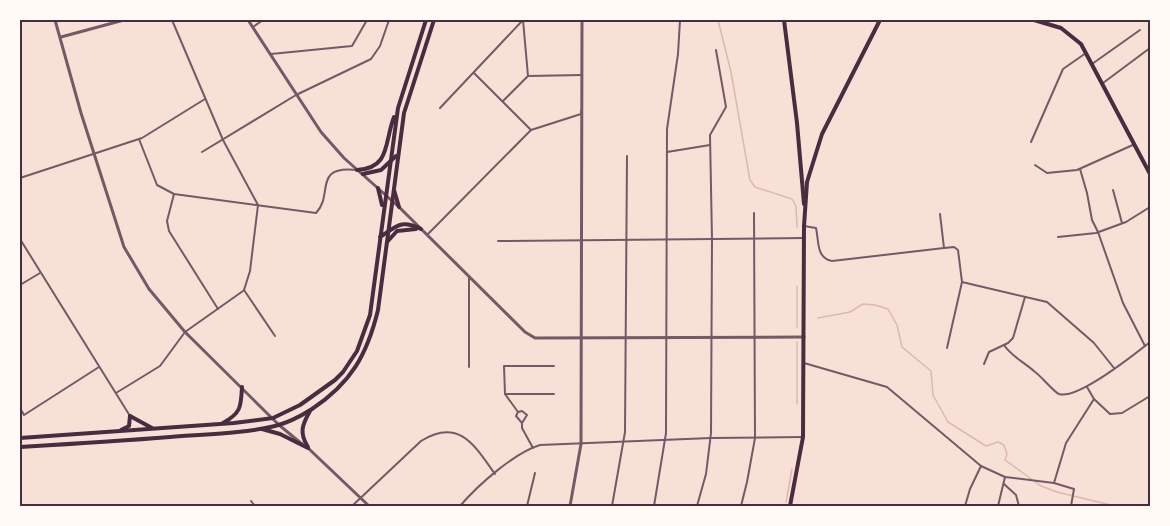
<svg xmlns="http://www.w3.org/2000/svg" width="1170" height="526" font-family="'PT Sans',sans-serif">
<style>
.lines{fill:none;stroke-linecap:round;stroke-linejoin:round}
.stream{stroke:#dcb8b0;stroke-width:1.5}
.minor{stroke:#755966;stroke-width:2}
.tertiary{stroke:#755966;stroke-width:3}
.primary{stroke:#4a2c40;stroke-width:4}
.neatline{fill:none;stroke:#4a2c40;stroke-width:2}
</style>
<rect width="100%" height="100%" fill="#f7e1d7"/>
<g class="lines">
<g class="stream">
<polyline points="718,20 731,72 750,180 755,187 792,199 796,206 797,227"/>
<polyline points="818,318 850,312 863,304 875,305 888,309 897,325 902,347 931,371 933,395 948,422 986,446 998,442 1004,445 1007,454 1005,460 1041,486 1057,492 1115,506"/>
<polyline points="797,327 797,286"/>
<polyline points="797,404 797,342"/>
<polyline points="786,502 792,469"/>
</g>
<g class="minor">
<polyline points="172,20 223,140 258,205 250,271 244,290"/>
<polyline points="523,20 528,76"/>
<polyline points="253,27 263,20"/>
<polyline points="271,54 352,46 367,20"/>
<polyline points="1092,64 1140,30"/>
<polyline points="474,73 531,130"/>
<polyline points="1103,83 1150,48"/>
<polyline points="503,101 528,76 582,75"/>
<polyline points="440,108 523,20"/>
<path d="M139 139 157 185 174 194 316 213C334 195 312 165 357 170"/>
<polyline points="1031,142 1063,69 1086,53"/>
<polyline points="202,152 296,95 371,59 380,46 389,20"/>
<polyline points="667,152 710,145"/>
<polyline points="1035,165 1047,173 1077,170 1135,144"/>
<polyline points="1080,169 1087,193 1092,220 1098,232 1123,303 1145,346"/>
<polyline points="20,178 142,138 205,99"/>
<polyline points="1113,190 1122,223"/>
<polyline points="174,194 167,221 169,231 218,309"/>
<polyline points="940,214 944,248"/>
<path d="M804 226 816 228C819 241 816 258 832 261L944 248 954 247 958 250 962 282 947 348"/>
<polyline points="428,234 531,130 581,114 581,111"/>
<polyline points="1058,237 1096,233 1126,222 1150,207"/>
<polyline points="20,239 130,416"/>
<polyline points="498,241 804,238"/>
<polyline points="962,282 1047,302 1094,343 1114,368"/>
<polyline points="20,285 40,273"/>
<polyline points="244,290 275,336"/>
<path d="M1004 345C1012 357 1024 362 1035 372 1041 376 1054 392 1059 394 1077 400 1135 354 1150 342"/>
<polyline points="804,363 887,387 981,466 1005,477 998,506"/>
<polyline points="984,364 989,352 1008,343 1013,338 1025,297"/>
<polyline points="469,367 469,277"/>
<polyline points="1087,387 1094,399 1110,414 1122,413 1150,396"/>
<polyline points="116,393 160,366 185,332 243,291"/>
<polyline points="505,394 554,394"/>
<polyline points="20,408 24,415 99,367"/>
<polyline points="518,412 522,411 527,415 522,423"/>
<polyline points="533,448 522,428 522,423 516,416 518,412 505,394 504,366 554,366"/>
<polyline points="1005,477 1054,483 1074,489 1071,506"/>
<polyline points="1054,483 1066,443 1094,399"/>
<polyline points="1004,484 1016,495 1019,506"/>
<polyline points="251,501 255,506"/>
<path d="M352 506 421 441C459 417 475 446 495 474"/>
<path d="M460 506C478 485 514 453 540 445L711 438 803 437"/>
<polyline points="527,506 535,473"/>
<polyline points="612,506 625,432 627,156"/>
<polyline points="654,506 666,433 667,129 678,54 680,20"/>
<polyline points="697,506 706,474 711,433 712,239 710,135 726,107 716,50"/>
<polyline points="741,506 747,482 755,438 754,213"/>
<polyline points="965,506 970,489 981,466"/>
</g>
<g class="tertiary">
<polyline points="55,20 81,113 124,247 149,289 185,332 279,425 302,444"/>
<polyline points="248,20 321,132 344,158 399,207 525,332 535,338 804,337"/>
<polyline points="61,37 124,20"/>
<polyline points="308,448 369,506"/>
<polyline points="570,506 581,444 582,20"/>
</g>
<g class="primary">
<polyline points="784,20 797,123 804,204"/>
<polyline points="1034,20 1061,28 1081,44 1150,174"/>
<path d="M357 170C391 168 384 142 394 117"/>
<polyline points="363,174 381,170 396,156"/>
<polyline points="378,188 382,205"/>
<polyline points="394,190 399,207"/>
<path d="M380 237C397 226 401 219 421 229"/>
<polyline points="387,242 397,231 416,229"/>
<polyline points="130,416 152,428"/>
<path d="M223 423C241 413 241 407 242 387"/>
<polyline points="262,429 280,434 308,448"/>
<polyline points="121,430 129,426 130,416"/>
<polyline points="20,438 234,423 273,418 300,405 335,380 343,372 357,351 370,315 398,108 426,20"/>
<path d="M20 447C70 444 120 441 170 437 205 434 241 434 275 426 287 423 301 416 312 409 351 383 367 355 378 310L404 113 434 20"/>
<path d="M308 447C299 433 302 425 310 411"/>
<polyline points="790,506 803,437 804,226 807,182 822,134 880,20"/>
</g>
</g>
<rect width="1170" height="526" fill="none" stroke="#fffaf5" stroke-width="42"/>
<rect x="21" y="21" width="1128" height="484" class="neatline"/>
</svg>
